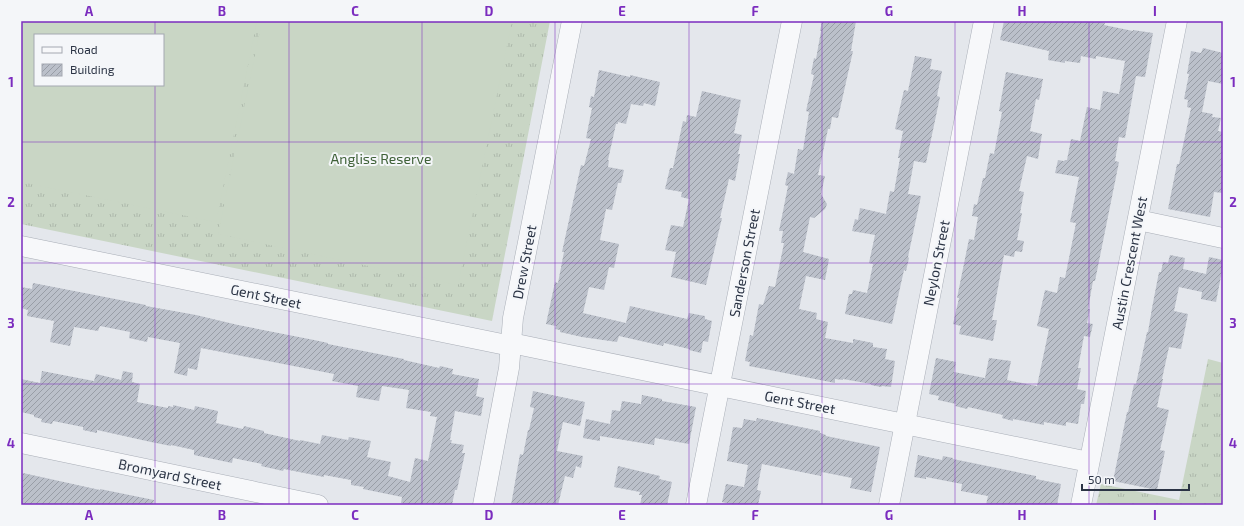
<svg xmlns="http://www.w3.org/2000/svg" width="1244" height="526" font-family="'Exo 2',sans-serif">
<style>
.grass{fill:url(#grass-tufts);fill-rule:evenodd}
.pitch{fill:#c9d6c5;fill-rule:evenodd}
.building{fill:url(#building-hatch)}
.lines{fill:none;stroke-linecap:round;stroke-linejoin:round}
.minor-casing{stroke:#a9aeb7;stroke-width:21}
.minor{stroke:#f7f8fa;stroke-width:20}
.grid{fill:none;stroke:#7b2cbf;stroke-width:1;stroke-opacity:0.55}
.labels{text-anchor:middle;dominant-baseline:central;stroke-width:4;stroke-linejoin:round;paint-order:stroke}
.park-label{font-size:14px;fill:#3f6138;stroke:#f4f6f9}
.street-label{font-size:14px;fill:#2b3445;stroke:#f4f6f9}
.neatline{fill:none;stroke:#7b2cbf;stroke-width:1.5}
.grid-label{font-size:13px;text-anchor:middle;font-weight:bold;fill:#7b2cbf}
</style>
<defs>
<pattern id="grass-tufts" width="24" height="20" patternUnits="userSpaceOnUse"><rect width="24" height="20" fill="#c9d6c5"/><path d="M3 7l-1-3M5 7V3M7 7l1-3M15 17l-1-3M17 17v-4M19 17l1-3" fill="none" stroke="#adb8ab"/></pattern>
<pattern id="building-hatch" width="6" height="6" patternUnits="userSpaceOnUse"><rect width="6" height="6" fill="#bbc0ca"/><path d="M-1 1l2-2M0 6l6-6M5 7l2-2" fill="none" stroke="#989da6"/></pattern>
</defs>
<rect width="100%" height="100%" fill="#e4e7ec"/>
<g class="grass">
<path d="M21 21H550L492 321 21 224ZM35 35H163V85H35Z"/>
<polygon points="1208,359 1223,363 1223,505 1096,505 1101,484 1179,500"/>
</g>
<g class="pitch">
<path d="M21 21H257L216 222 21 182ZM35 35H163V85H35Z"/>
<polygon points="262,21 512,21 458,285 218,234"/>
</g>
<g class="building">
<polygon points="822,21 856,21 851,51 853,51 838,118 832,117 830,129 828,129 818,175 825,176 821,194 827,204 825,209 814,218 810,217 803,252 829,259 825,280 806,276 799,309 817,313 816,319 828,322 825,338 853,343 853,339 873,343 873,347 887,349 885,359 895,361 891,387 882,386 881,387 871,385 871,384 843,379 843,380 835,379 835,383 749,366 750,362 745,361 750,335 753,336 759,304 763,305 769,286 775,287 784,243 781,243 783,231 779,231 788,186 785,185 788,172 794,174 798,149 803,150 809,112 806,111 814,75 811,74 814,58 816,59 821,31 820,31"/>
<polygon points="1004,21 1096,21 1105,23 1104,25 1133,31 1133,30 1153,33 1145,77 1136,76 1125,138 1119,137 1115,161 1119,162 1095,281 1093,281 1088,309 1090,309 1087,323 1093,324 1090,337 1084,336 1078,368 1081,368 1077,389 1086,391 1084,404 1081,404 1078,424 1066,422 1066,426 1044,422 1044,425 1013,419 1013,421 1002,418 1003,415 968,407 967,409 955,406 956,404 938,400 939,396 929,394 936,358 956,362 954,372 985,378 989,358 1011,361 1007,380 1037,386 1049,329 1037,326 1045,290 1057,293 1060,277 1065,278 1076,223 1070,222 1079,177 1055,173 1058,160 1064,161 1065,160 1067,160 1071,139 1080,141 1087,107 1100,110 1103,91 1119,94 1125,61 1096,56 1096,59 1081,56 1080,63 1065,61 1065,63 1048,60 1049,51 1000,40"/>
<polygon points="1203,48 1223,53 1223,84 1208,81 1202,112 1213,114 1212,117 1221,118 1218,131 1223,132 1223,193 1214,192 1210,217 1168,209 1177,164 1179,164 1191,108 1187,107 1188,100 1184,99 1189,74 1187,74 1191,51 1201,53"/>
<polygon points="915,56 932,59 930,69 942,71 937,96 940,97 926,163 914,161 908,194 921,196 908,257 909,258 906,271 904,270 892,324 845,314 849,294 852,294 853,290 867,293 873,264 869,263 875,235 852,231 855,219 858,220 860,208 886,214 890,191 894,192 900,158 898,158 903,131 895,129 904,90 908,91"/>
<polygon points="599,70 630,77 630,75 660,82 655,106 644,103 643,106 631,104 626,124 618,122 618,124 616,124 608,160 609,160 608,167 624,170 621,183 618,183 612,210 606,209 600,240 619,244 614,268 609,267 604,290 589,287 583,313 626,323 630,306 687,319 689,313 705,316 705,319 712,321 708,342 703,341 701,353 689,350 689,349 664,343 663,346 619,336 617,342 582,337 560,332 560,330 555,329 556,326 546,324 555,282 558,283 563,257 564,252 562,252 581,165 584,166 591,139 586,138 592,108 589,107 591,96 594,97"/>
<polygon points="1006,72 1043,79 1039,100 1036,99 1030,131 1042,134 1038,159 1027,156 1019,191 1024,192 1020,213 1022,213 1017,240 1024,241 1022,252 1015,251 1014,257 1004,255 992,320 997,320 993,341 959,334 961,326 953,324 959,298 957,298 969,239 974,240 978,217 972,216 974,204 977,205 983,178 985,178 990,153 994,154 1002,112 999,111"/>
<polygon points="702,91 741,100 734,133 742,135 738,154 740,154 735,181 729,179 720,218 722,218 706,285 671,277 676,252 665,250 671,225 683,227 689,199 681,197 682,192 665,189 670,168 673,168 683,121 686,122 687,115 696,117"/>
<polygon points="1170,255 1185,258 1183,269 1206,274 1209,257 1223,260 1223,266 1216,302 1201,299 1202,292 1179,287 1174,311 1188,314 1181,349 1169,347 1162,379 1163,379 1157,407 1169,410 1160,450 1165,451 1157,490 1113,481 1127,412 1128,412 1134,384 1136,384 1147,332 1148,332 1152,308 1159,272 1161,272 1163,262 1168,263"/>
<polygon points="33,283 146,305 146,306 196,315 238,325 314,340 328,343 328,344 404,359 404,360 439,368 440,366 453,369 452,374 479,379 476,396 484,398 481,416 455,411 450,440 452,440 451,443 464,445 462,453 465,453 457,490 455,490 452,505 409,505 401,503 402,497 363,489 364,487 351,485 351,480 324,475 324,477 284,469 283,471 261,466 262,464 233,458 232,463 194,455 194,450 171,445 171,446 151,442 97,430 97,433 83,430 83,427 53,421 52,424 41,422 42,419 34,417 34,415 21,412 21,379 40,383 42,371 94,381 96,374 121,380 123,371 133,373 132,382 140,384 137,402 168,408 168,406 173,407 173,405 194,410 195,406 218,411 216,423 243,429 244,426 264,431 264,433 300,441 300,440 320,444 322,435 348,440 349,437 371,441 367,457 391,462 388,476 410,482 415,458 428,461 437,417 430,416 431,412 406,408 409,390 382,386 379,401 356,397 358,386 332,381 334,374 201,348 197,370 188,368 187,376 174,373 180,343 148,337 147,342 129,338 130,332 100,326 98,331 74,327 70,346 50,342 54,321 27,316 28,310 21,308 21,287 32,289"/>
<polygon points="533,391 585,402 580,426 563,422 557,451 583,456 581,468 576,466 573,478 565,476 558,505 511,505 520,454 523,455 528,430 529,430 534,408 530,407"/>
<polygon points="642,395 662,399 662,401 696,407 689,444 655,438 654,445 600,436 600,441 583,438 586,419 610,424 612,410 620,411 622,401 641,404"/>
<polygon points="757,418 820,431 820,433 826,435 826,436 880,447 871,492 850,488 852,478 822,472 821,476 762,464 757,490 761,491 758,505 729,505 730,504 722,502 726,484 744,487 748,465 727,461 733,427 742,428 744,419 756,421"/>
<polygon points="918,455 942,460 943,456 953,458 953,459 1036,476 1036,479 1061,484 1057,505 986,505 988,496 961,491 962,484 926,477 926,479 914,477"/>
<polygon points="618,466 660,476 659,479 672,482 667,505 640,505 642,495 639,495 640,492 614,487"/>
<polygon points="23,473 100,490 100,489 154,500 153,505 21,505 21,483"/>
</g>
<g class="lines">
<g class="minor-casing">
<g id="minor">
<polyline points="1138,220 1223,238"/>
<polyline points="21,246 511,346"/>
<polyline points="511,343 1089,462"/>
<polyline points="21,443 318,505"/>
<polyline points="483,505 509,368 513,318 572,21"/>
<polyline points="696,505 792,21"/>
<polyline points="889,505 984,21"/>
<polyline points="1081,505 1177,21"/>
</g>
</g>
<use href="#minor" class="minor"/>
</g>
<path class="grid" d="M155 21V35M289 21V505M422 21V505M555 21V505M689 21V505M822 21V505M955 21V505M1089 21V505M155 85V505M21 142H1223M21 263H1223M21 384H1223"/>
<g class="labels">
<g class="park-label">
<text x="381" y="158">Angliss Reserve</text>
</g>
<g class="street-label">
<text transform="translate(524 262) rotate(-79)">Drew Street</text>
<text transform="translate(744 263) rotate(-79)">Sanderson Street</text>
<text transform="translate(936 263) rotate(-79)">Neylon Street</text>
<text transform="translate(1129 263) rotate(-79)">Austin Crescent West</text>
<text transform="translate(266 296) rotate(12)">Gent Street</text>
<text transform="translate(800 402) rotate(11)">Gent Street</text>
<text transform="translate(170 474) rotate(12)">Bromyard Street</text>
</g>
</g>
<rect width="1244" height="526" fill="none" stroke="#f4f6f9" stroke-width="44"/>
<rect x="34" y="34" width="130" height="52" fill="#f4f6f9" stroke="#a4a8b1"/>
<rect x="42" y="47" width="20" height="6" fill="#f7f8fa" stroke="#a4a8b1"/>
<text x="70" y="54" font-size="12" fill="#2b3445">Road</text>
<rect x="42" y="64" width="20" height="12" fill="url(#building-hatch)" stroke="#a4a8b1"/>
<text x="70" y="74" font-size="12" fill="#2b3445">Building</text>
<path d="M1082 484v6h107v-6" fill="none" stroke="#2b3445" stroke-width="2"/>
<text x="1088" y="484" font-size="12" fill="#2b3445" stroke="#f4f6f9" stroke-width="3" paint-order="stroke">50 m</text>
<rect x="22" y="22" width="1200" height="482" class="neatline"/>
<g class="grid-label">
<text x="89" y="16">A</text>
<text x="222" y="16">B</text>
<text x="355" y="16">C</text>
<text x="489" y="16">D</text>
<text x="622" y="16">E</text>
<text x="755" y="16">F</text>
<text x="889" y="16">G</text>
<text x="1022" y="16">H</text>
<text x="1155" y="16">I</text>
<text x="11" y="87">1</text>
<text x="1233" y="87">1</text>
<text x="11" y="207">2</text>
<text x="1233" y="207">2</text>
<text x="11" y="328">3</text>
<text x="1233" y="328">3</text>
<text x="11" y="448">4</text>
<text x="1233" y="448">4</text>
<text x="89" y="520">A</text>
<text x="222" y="520">B</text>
<text x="355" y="520">C</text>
<text x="489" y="520">D</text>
<text x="622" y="520">E</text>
<text x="755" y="520">F</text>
<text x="889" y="520">G</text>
<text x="1022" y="520">H</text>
<text x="1155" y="520">I</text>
</g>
</svg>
